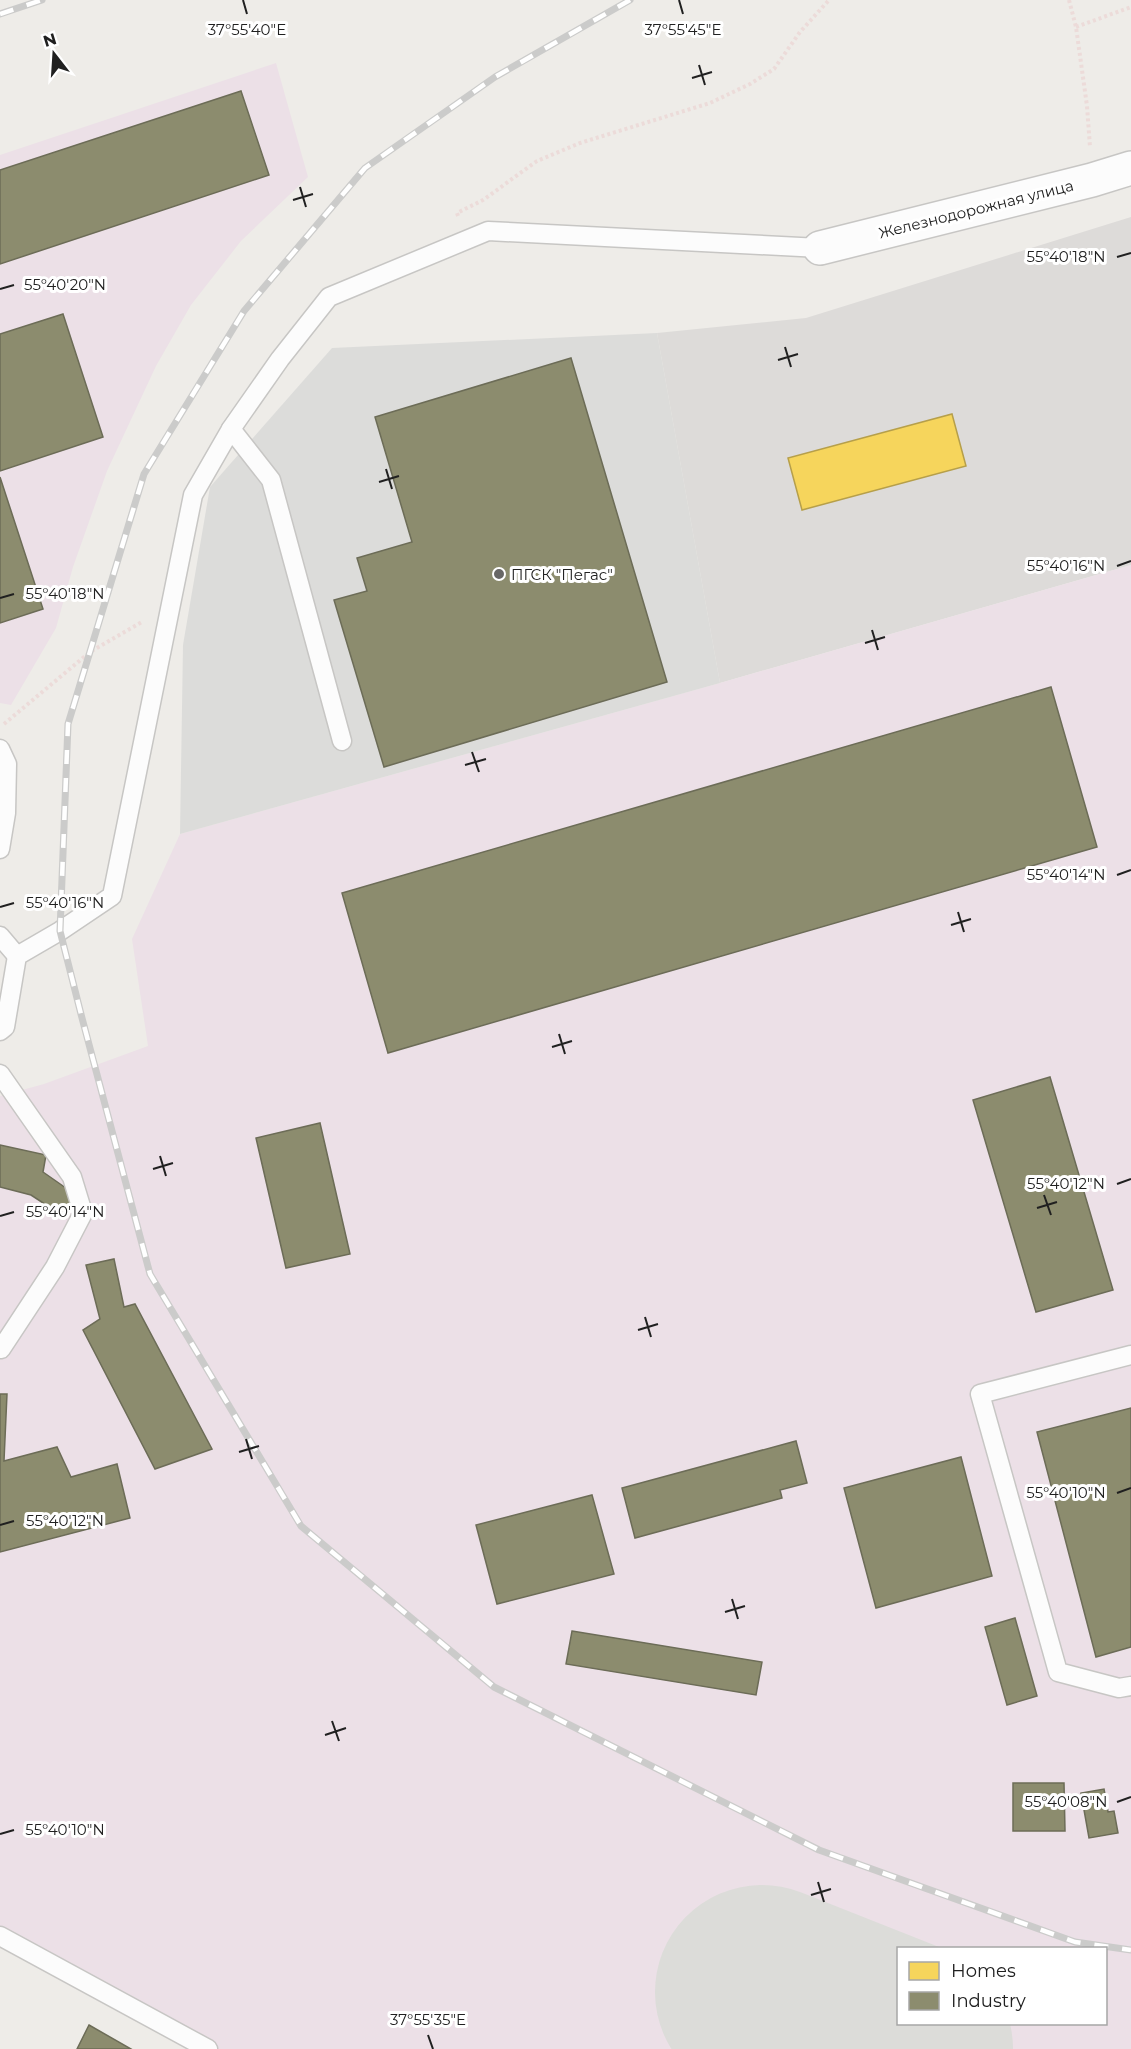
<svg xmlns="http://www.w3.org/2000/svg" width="1131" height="2049" font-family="Montserrat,sans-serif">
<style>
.residential{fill:#dddbd9}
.industrial{fill:#ece0e7;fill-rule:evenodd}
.religious{fill:#dcdcda}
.homes{fill:#f6d55c;stroke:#b69f4a;stroke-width:1.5}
.industry{fill:#8c8c6e;stroke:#6c6c57;stroke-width:1.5}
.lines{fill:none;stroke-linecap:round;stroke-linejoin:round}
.runway{stroke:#dcdcd9;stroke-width:214}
.service-casing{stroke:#c7c6c4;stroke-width:21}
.minor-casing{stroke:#c7c6c4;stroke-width:36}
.path{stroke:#ecdbd9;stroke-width:4;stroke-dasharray:3 3;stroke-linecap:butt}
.service{stroke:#fcfcfc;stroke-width:18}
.minor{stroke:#fcfcfc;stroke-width:33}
.rail-casing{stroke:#cbcbca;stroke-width:7}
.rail{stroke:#fff;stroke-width:4.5;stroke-dasharray:14;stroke-linecap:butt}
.ticks{fill:none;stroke:#202020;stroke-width:2}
.poi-dot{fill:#686766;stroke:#fff;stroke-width:2}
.labels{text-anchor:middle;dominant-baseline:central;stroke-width:6;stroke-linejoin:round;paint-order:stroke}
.street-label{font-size:15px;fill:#202020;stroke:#fff}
.poi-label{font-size:15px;fill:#202020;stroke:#fff;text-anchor:start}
.ticks-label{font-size:15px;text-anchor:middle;fill:#202020;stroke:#fff;stroke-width:6;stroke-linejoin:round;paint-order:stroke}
</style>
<rect width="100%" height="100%" fill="#eeece8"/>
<polygon class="residential" points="1131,217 1131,565 720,683 657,333 806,318"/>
<g class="industrial">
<polygon points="276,63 308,177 241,241 191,305 156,366 107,471 73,567 56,628 11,705 0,703 0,155"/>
<path d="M1131 565V2049H198L0 1940V1096L44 1084 148 1046 132 939 180 834 720 683ZM898 1948H1106V2024H898Z"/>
</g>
<polygon class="religious" points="657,333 720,683 180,834 183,645 210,487 332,348"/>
<polygon class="homes" points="952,414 966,466 802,510 788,458"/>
<g class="industry">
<polygon points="241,91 269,175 0,264 0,170"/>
<polygon points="63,314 103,437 0,471 0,334"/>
<polygon points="571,358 667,682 384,767 334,600 367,591 357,558 412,542 375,417"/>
<polygon points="0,477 43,609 0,623"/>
<polygon points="1051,687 1097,847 388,1053 342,893"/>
<polygon points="1050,1077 1113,1290 1036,1312 973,1100"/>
<polygon points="320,1123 350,1254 286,1268 256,1138"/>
<polygon points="0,1145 46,1155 43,1172 73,1193 66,1218 31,1195 0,1187"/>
<polygon points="114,1259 124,1307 135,1304 212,1449 155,1469 83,1330 100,1319 86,1265"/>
<polygon points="0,1394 7,1394 4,1461 57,1447 71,1477 117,1464 130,1518 0,1552"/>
<polygon points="1131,1408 1131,1647 1096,1657 1037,1432"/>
<polygon points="796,1441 807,1483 780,1490 782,1498 635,1538 622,1488"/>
<polygon points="961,1457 992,1576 876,1608 844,1488"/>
<polygon points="592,1495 614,1574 497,1604 476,1525"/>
<polygon points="1015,1618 1037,1696 1007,1705 985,1627"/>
<polygon points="572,1631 762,1662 756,1695 566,1664"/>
<polygon points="1013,1783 1064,1783 1065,1831 1013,1831"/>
<polygon points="1104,1789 1108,1812 1114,1811 1118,1833 1089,1838 1081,1793"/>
<polygon points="89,2025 131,2049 77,2049"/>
</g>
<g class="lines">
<polyline class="runway" points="762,1992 906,2049"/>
<g class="service-casing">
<g id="service">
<polyline points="231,429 271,480 342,741"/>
<polyline points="0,749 7,764 6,813 0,849"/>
<polyline points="0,936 17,956"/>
<polyline points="0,1031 5,1027 17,956 60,931 112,896 193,495 231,429 280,359 329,297 488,231 820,248"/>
<polyline points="0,1074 72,1177 83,1213 55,1267 1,1349"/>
<polyline points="1131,1355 980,1394 1058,1672 1119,1688 1131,1686"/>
<polyline points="0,1936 208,2049"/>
</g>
</g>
<g class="minor-casing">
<polyline id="minor" points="820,248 1092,180 1131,168"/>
</g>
<g class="path">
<polyline points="1069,0 1076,27 1087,106 1090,147"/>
<polyline points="1076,27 1131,7"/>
<polyline points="458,216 457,213 483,200 537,161 580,143 710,103 750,84 774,69 800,32 829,0"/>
<polyline points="4,724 90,652 142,622"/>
</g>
<use href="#service" class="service"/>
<use href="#minor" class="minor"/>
<g class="rail-casing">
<g id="rail">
<polyline points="630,0 495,77 365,168 244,311 144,474 68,724 60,931 82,1018 150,1274 301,1526 494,1687 819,1850 1075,1942 1131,1950"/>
<polyline points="0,14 42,0"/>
</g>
</g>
<use href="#rail" class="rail"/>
</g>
<path class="ticks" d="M243 0 247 14M679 0 683 14M699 65 705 85M692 78 712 72M300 187 306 207M293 200 313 194M1117 257 1131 253M0 289 14 285M785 347 791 367M778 360 798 354M386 469 392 489M379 482 399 476M1117 566 1131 561M0 598 14 594M872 630 878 650M865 643 885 637M472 752 479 772M465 765 486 759M1117 875 1131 870M0 907 14 903M958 912 964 932M951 925 971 919M559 1034 565 1054M552 1047 572 1041M160 1156 166 1176M153 1169 173 1163M1117 1184 1131 1179M1044 1195 1051 1215M1037 1208 1057 1202M0 1216 14 1212M645 1317 651 1337M638 1330 658 1324M246 1439 252 1459M239 1452 259 1446M1117 1493 1131 1488M0 1525 14 1521M732 1599 738 1619M725 1612 745 1606M332 1721 339 1741M325 1735 346 1728M1117 1802 1131 1797M0 1834 14 1830M818 1882 824 1902M811 1895 831 1889M428 2035 433 2049"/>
<circle class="poi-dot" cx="499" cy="574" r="6"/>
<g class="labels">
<g class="street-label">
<text transform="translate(976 209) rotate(-14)">Железнодорожная улица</text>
</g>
<g class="poi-label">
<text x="511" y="574">ПГСК "Пегас"</text>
</g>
</g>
<g class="ticks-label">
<text x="247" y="35">37°55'40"E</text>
<text x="683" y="35">37°55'45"E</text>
<text x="1066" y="262">55°40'18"N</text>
<text x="65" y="290">55°40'20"N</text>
<text x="1066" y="571">55°40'16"N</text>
<text x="65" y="599">55°40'18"N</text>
<text x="1066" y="880">55°40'14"N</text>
<text x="65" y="908">55°40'16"N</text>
<text x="1066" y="1189">55°40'12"N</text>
<text x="65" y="1217">55°40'14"N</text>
<text x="1066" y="1498">55°40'10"N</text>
<text x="65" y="1526">55°40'12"N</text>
<text x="1066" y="1807">55°40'08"N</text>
<text x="65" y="1835">55°40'10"N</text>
<text x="428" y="2025">37°55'35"E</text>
</g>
<rect x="897" y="1947" width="210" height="78" fill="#ffffff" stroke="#a6a6a6" stroke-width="1.5"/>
<rect x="909" y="1962" width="30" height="18" fill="#f6d55c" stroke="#a6a6a6" stroke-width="1.5"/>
<text x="951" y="1977" font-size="18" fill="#202020">Homes</text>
<rect x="909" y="1992" width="30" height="18" fill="#8c8c6e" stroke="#a6a6a6" stroke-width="1.5"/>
<text x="951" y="2007" font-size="18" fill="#202020">Industry</text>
<g transform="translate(54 54) rotate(343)" stroke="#ffffff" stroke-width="4.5" paint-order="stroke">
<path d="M0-4.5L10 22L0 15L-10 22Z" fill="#202020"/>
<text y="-9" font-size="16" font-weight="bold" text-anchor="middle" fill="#202020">N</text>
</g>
</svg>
